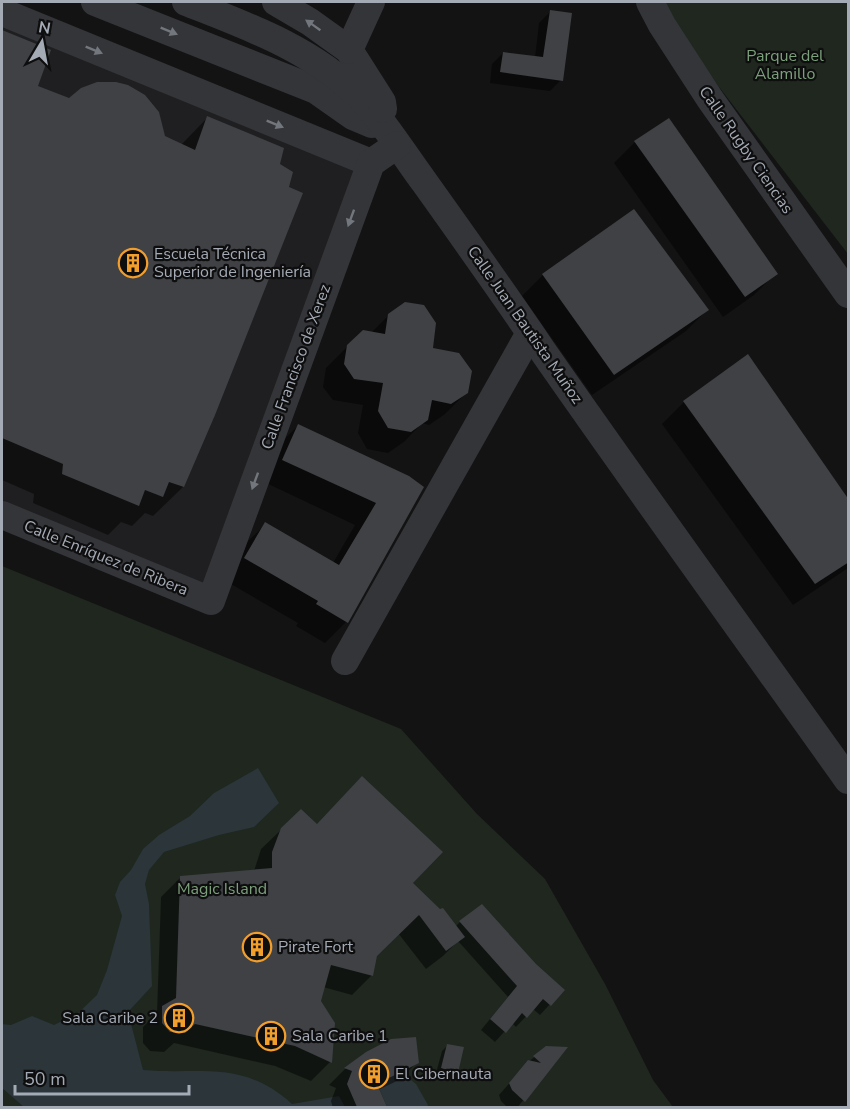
<svg xmlns="http://www.w3.org/2000/svg" width="850" height="1109" font-family="'Nunito Sans',sans-serif">
<style>
.built{fill:#1f1f21}
.green{fill:#1f271f}
.water{fill:#2b353a}
.shadow{fill:#0007}
.building{fill:#3f4144}
.lines{fill:none;stroke-linecap:round;stroke-linejoin:round}
.minor{stroke:#343539;stroke-width:28}
.oneway{fill:#72767d}
.labels{text-anchor:middle;dominant-baseline:central;stroke-width:4.5;stroke-linejoin:round;paint-order:stroke}
.park-label{font-size:16px;fill:#7ca07b;stroke:#0e0e0f}
.street-label{font-size:16px;fill:#a4abb5;stroke:#0e0e0f}
.poi-label{font-size:16px;fill:#a4abb5;stroke:#0e0e0f;text-anchor:start}
</style>
<rect width="100%" height="100%" fill="#131314"/>
<polygon class="built" points="2,12 364,161 211,601 2,515"/>
<g class="green">
<polygon points="664,2 848,2 848,254 719,87 675,24"/>
<polygon points="2,566 401,729 477,814 545,879 605,984 653,1080 673,1107 2,1108"/>
</g>
<g class="water">
<path d="M258 768 279 803 254 827 219 835 164 852 149 870 145 884 149 904 152 986 128 1012 143 1070C202 1075 242 1059 292 1104L339 1096 345 1107H24L2 1088V1024L11 1025 32 1016 54 1025 78 1013 97 995 107 970 122 916 115 895 120 882 131 870 143 849 159 835 190 816 214 793Z"/>
<polygon points="401,1072 416,1084 428,1105 427,1107 387,1107 379,1088 381,1082"/>
</g>
<g class="shadow">
<polygon points="550,12 561,80 550,91 490,83 492,64 503,53 535,58 539,23"/>
<polygon points="2,31 49,51 36,86 181,145 207,118 183,487 153,516 145,513 132,526 121,522 108,535 33,503 34,494 2,480"/>
<polygon points="635,142 776,273 754,295 723,317 614,163"/>
<polygon points="543,275 707,310 686,331 592,395 522,296"/>
<polygon points="389,315 431,349 467,392 445,414 429,425 422,423 405,441 388,453 367,449 358,433 363,405 333,400 323,387 326,368 348,346 371,333"/>
<polygon points="748,357 848,502 848,568 793,605 662,424 684,402"/>
<polygon points="298,426 408,478 346,622 325,643 296,626 298,623 224,580 244,545 266,524 333,563 355,525 262,481 276,447"/>
<polygon points="316,826 411,883 455,927 460,922 535,965 563,990 540,1015 533,1009 516,1027 512,1023 495,1042 481,1030 508,997 458,941 443,956 426,969 398,933 375,956 372,975 352,995 323,987 320,1001 330,1062 311,1081 275,1066 174,1043 164,1052 150,1051 143,1043 143,1027 157,1013 161,897 181,877 254,871 261,849 282,829"/>
<polygon points="447,1046 457,1072 452,1077 436,1073 442,1051"/>
<polygon points="546,1048 548,1069 517,1108 508,1108 501,1101 499,1095 528,1062"/>
<polygon points="367,1054 417,1062 401,1079 378,1090 385,1108 333,1108 331,1101 336,1088 329,1085 345,1069"/>
</g>
<g class="building">
<polygon points="550,10 572,13 563,81 500,72 503,52 543,57"/>
<polygon points="2,30 51,50 38,86 69,98 81,88 97,82 116,82 128,85 145,95 159,112 165,136 195,150 207,116 284,148 280,164 293,172 289,187 303,193 215,415 184,487 169,482 163,497 145,490 139,506 62,474 63,464 2,438"/>
<polygon points="669,118 778,274 745,297 634,141"/>
<polygon points="634,209 709,310 614,375 542,274"/>
<polygon points="405,302 424,305 436,323 433,348 459,353 472,371 468,393 451,404 432,400 428,420 411,432 388,428 378,411 383,383 354,379 344,364 347,345 363,330 385,334 388,314"/>
<polygon points="748,354 849,500 849,562 815,584 683,401"/>
<polygon points="298,424 409,476 424,487 348,623 316,604 318,601 244,558 265,522 339,565 376,503 282,460"/>
<polygon points="362,776 443,852 413,883 440,909 443,908 465,937 446,951 419,915 377,956 373,976 331,965 321,1001 335,1023 332,1063 295,1046 195,1024 185,1033 170,1032 162,1023 162,1006 176,998 180,876 272,868 272,852 281,828 301,809 317,824"/>
<polygon points="482,904 536,964 565,990 551,1006 543,999 527,1018 522,1013 506,1033 490,1019 517,986 459,921"/>
<polygon points="416,1037 419,1063 377,1084 387,1107 357,1107 347,1084 352,1071 344,1068 366,1052 391,1039"/>
<polygon points="447,1044 464,1047 458,1073 441,1068"/>
<polygon points="546,1046 568,1047 525,1102 512,1090 509,1083 528,1060 541,1063 533,1056"/>
</g>
<g class="lines">
<g class="minor">
<polyline points="95,2 316,90 353,116 372,124"/>
<path d="M186 2C247 26 310 48 359 96 382 119 405 156 425 183 465 239 504 294 542 350 643 495 746 637 848 780"/>
<polyline points="276,2 310,22 349,50 382,102 383,109"/>
<polyline points="650,2 662,25 710,99 848,294"/>
<polyline points="2,12 371,163"/>
<polyline points="349,50 371,2"/>
<polyline points="2,515 211,601 371,163 397,145"/>
<polyline points="345,661 530,333"/>
</g>
</g>
<defs><path id="oneway-solid" d="M-6-.8H1V-3.2L6.5 0L1 3.2V.8H-6Z" transform="scale(1.5)"/></defs>
<g class="oneway">
<use href="#oneway-solid" transform="translate(313 25) rotate(-145)"/>
<use href="#oneway-solid" transform="translate(169 31) rotate(22)"/>
<use href="#oneway-solid" transform="translate(94 50) rotate(22)"/>
<use href="#oneway-solid" transform="translate(275 124) rotate(22)"/>
<use href="#oneway-solid" transform="translate(351 218) rotate(110)"/>
<use href="#oneway-solid" transform="translate(255 481) rotate(110)"/>
</g>
<defs>
<g id="building-ring" transform="scale(1.5)"><circle r="9.5" fill="#0e0e0f" stroke="#f29e2d" stroke-width="1.5"/><path d="M-4-6H4V6H1V3H-1V6H-4ZM-2.5-4.3h1.7v1.8h-1.7ZM.8-4.3h1.7v1.8H.8ZM-2.5-1h1.7V.8h-1.7ZM.8-1h1.7V.8H.8Z" fill="#f29e2d"/></g>
</defs>
<g fill-rule="evenodd">
<use href="#building-ring" x="133" y="263"/>
<use href="#building-ring" x="257" y="947"/>
<use href="#building-ring" x="179" y="1018"/>
<use href="#building-ring" x="271" y="1036"/>
<use href="#building-ring" x="374" y="1074"/>
</g>
<g class="labels">
<g class="park-label">
<text x="785" y="56">Parque del<tspan x="785" dy="18">Alamillo</tspan></text>
<text x="222" y="889">Magic Island</text>
</g>
<g class="street-label">
<text transform="translate(746 150) rotate(55)">Calle Rugby Ciencias</text>
<text transform="translate(525 325) rotate(55)">Calle Juan Bautista Muñoz</text>
<text transform="translate(296 367) rotate(-70)">Calle Francisco de Xerez</text>
<text transform="translate(106 558) rotate(22)">Calle Enríquez de Ribera</text>
</g>
<g class="poi-label">
<text x="154" y="254">Escuela Técnica<tspan x="154" dy="18">Superior de Ingeniería</tspan></text>
<text x="278" y="947">Pirate Fort</text>
<text x="158" y="1018" text-anchor="end">Sala Caribe 2</text>
<text x="292" y="1036">Sala Caribe 1</text>
<text x="395" y="1074">El Cibernauta</text>
</g>
</g>
<rect width="850" height="1109" fill="none" stroke="#a4abb5" stroke-width="6"/>
<g transform="translate(42 42) rotate(10)" stroke="#0e0e0f" stroke-width="4.5" paint-order="stroke">
<path d="M0-4.5L10 22L0 15L-10 22Z" fill="#a4abb5"/>
<text y="-9" font-size="16" font-weight="bold" text-anchor="middle" fill="#a4abb5">N</text>
</g>
<path d="M15 1085v9h174v-9" fill="none" stroke="#a4abb5" stroke-width="3"/>
<text x="24" y="1085" font-size="18" fill="#a4abb5" stroke="#0e0e0f" stroke-width="4.5" paint-order="stroke">50 m</text>
</svg>
